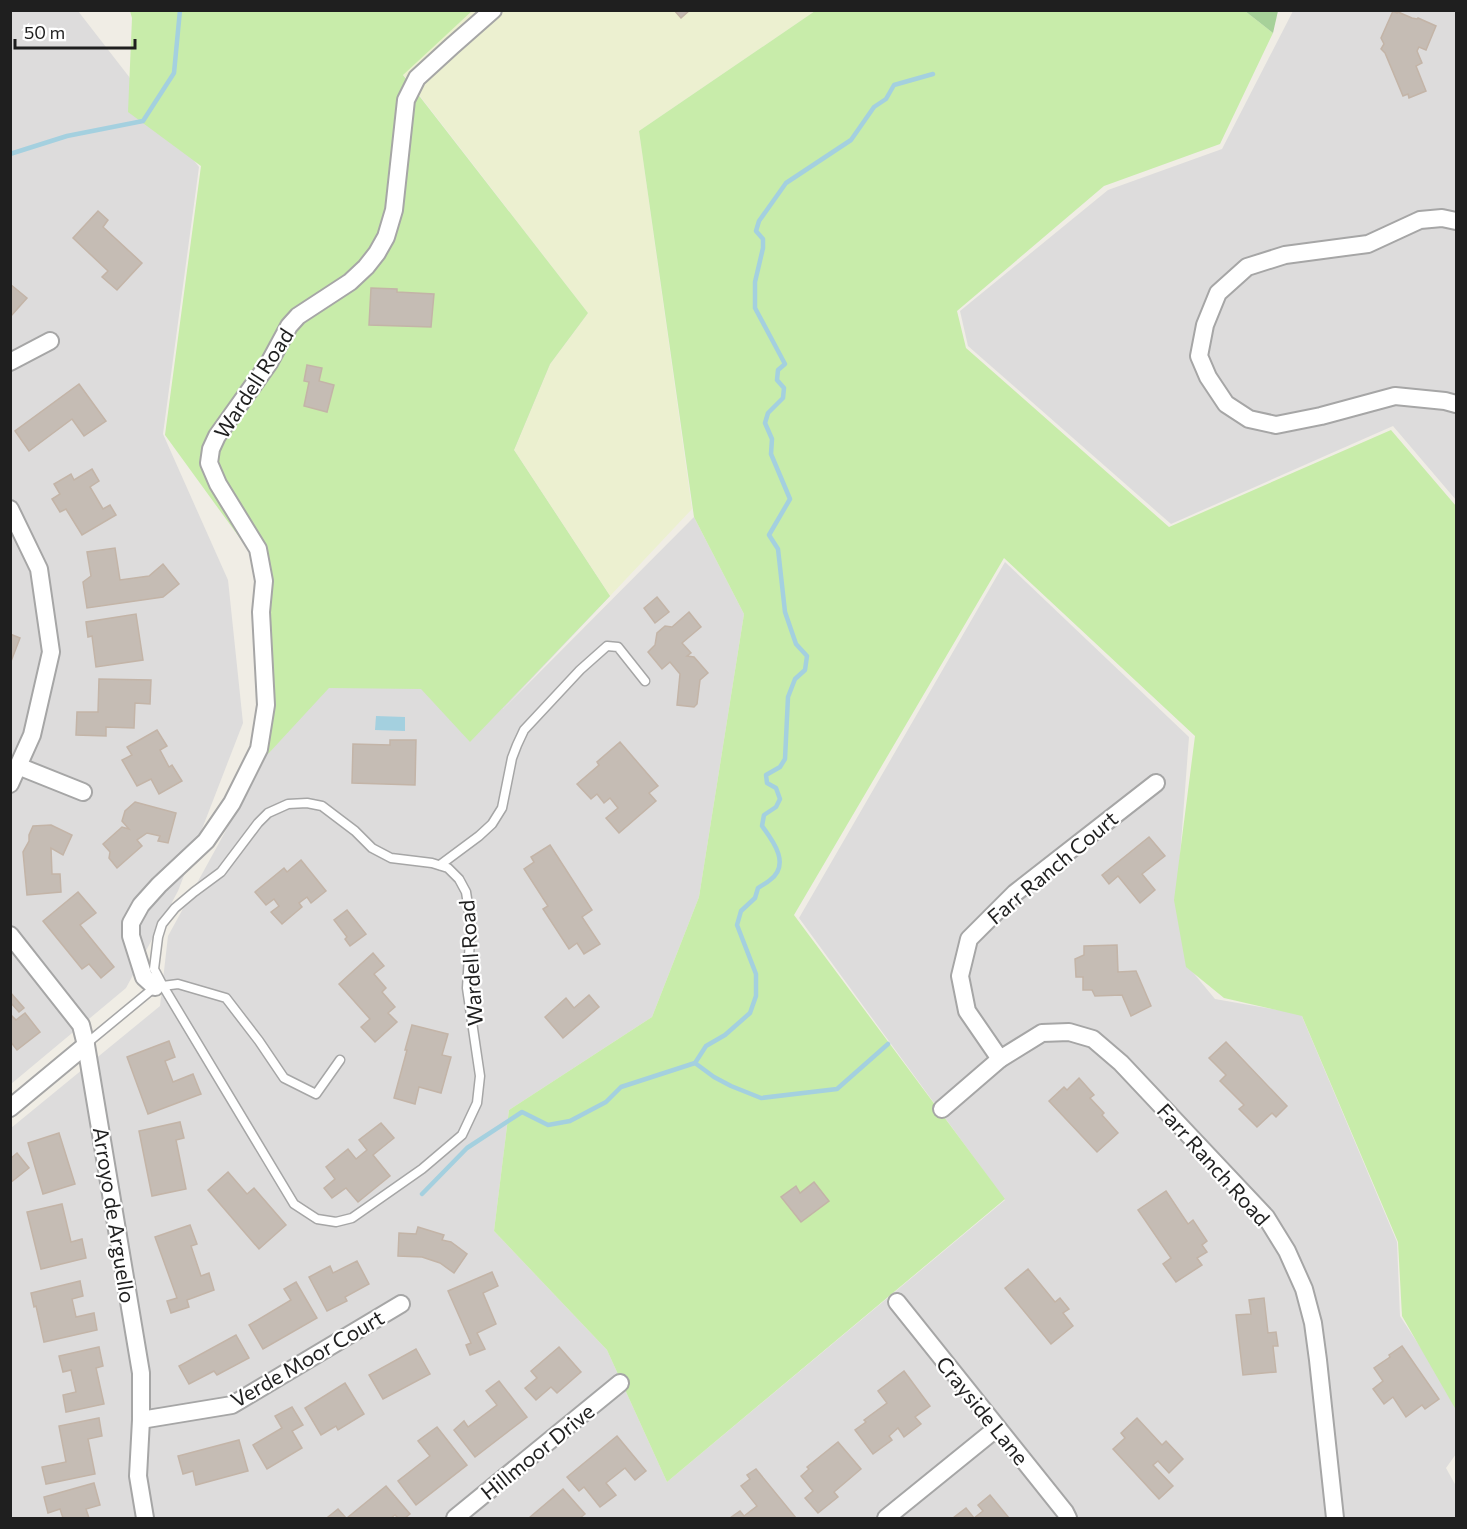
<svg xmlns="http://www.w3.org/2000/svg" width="1467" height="1529" font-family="Commissioner,sans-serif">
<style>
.residential{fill:#dddcdc}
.farmland{fill:#ecf0d0}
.grass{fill:#c8ecaa}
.forest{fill:#a7d199}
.water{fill:#a4d0df}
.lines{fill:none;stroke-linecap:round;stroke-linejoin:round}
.stream{stroke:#a4d0df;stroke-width:4.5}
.building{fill:#c5bcb4;stroke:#c3b4a7;stroke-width:1.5}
.service-casing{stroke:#a6a6a6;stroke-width:11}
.minor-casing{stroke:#a6a6a6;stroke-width:20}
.service{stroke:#fff;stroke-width:8}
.minor{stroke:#fff;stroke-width:16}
.labels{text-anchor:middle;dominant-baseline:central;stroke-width:4.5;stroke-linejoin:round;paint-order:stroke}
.street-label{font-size:21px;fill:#1f1f1f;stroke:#fff}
</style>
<rect width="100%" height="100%" fill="#f0ede5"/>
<g class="residential">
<polygon points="11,11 78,11 199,167 163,434 228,580 243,723 178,891 126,988 11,1084"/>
<polygon points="1293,11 1456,11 1456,500 1393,426 1171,524 968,346 960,311 1108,190 1222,149"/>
<polygon points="588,313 514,450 610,596 503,709 694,517 744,614 699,897 652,1017 509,1110 494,1231 607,1350 667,1482 1005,1200 799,918 1005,562 1189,737 1177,896 1186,964 1215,999 1301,1014 1397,1242 1400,1316 1456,1402 1456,1454 1446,1468 1456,1486 1456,1518 11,1518 11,1128 160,1006 168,936 265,759 271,703"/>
</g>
<polygon class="farmland" points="472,11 815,11 639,131 692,509 610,596 514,450 550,364 588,313 403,74"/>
<g class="grass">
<polygon points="130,11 472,11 403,75 588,313 550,364 514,450 610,596 470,742 421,689 329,688 268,754 272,703 268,612 271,581 165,435 201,166 128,112 132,18"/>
<polygon points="815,11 1245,11 1273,33 1220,144 1104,186 957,311 966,348 1169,527 1391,430 1456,506 1456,1410 1402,1316 1398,1242 1302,1016 1224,998 1186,967 1174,900 1195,736 1004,558 794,915 1005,1199 667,1482 607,1350 494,1231 509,1110 652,1017 699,897 744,614 694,517 639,131"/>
</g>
<polygon class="forest" points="1245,11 1278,11 1273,33"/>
<polygon class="water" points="376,716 405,717 405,731 375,730"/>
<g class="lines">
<g class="stream">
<polyline points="10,154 67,136 143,121 174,73 180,10"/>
<polyline points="695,1063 714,1077 731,1086 761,1098 837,1089 888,1044"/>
<path d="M422 1194 467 1148 522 1112 548 1125 570 1121 606 1102 621 1087 695 1063 706 1046 725 1035 750 1013 756 996V974L737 925 741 911 755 898 758 888C762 885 767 883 770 880 791 864 773 841 762 826L764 815 776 807 780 799 776 788 767 783 766 775 780 767 785 759 788 697 795 679 805 670 807 656 796 644 785 612 778 549 769 535 790 499 771 454 772 439 765 423 768 413 783 398 784 388 777 380 778 370 785 364 755 308V282L763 248V239L756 231 759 221 786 183 851 140 874 107 886 99 894 85 933 74"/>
</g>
</g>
<g class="building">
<polygon points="674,10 690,10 681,18"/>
<polygon points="1393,11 1397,13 1398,12 1412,18 1417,19 1418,18 1436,26 1426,50 1419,47 1417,51 1422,63 1416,66 1426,91 1409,98 1408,94 1403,96 1385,53 1381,49 1384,44 1381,38"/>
<polygon points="98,211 108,220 103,227 142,263 117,290 102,277 108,271 73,238"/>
<polygon points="10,284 27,298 10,317"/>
<polygon points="371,288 397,289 397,292 434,294 431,327 369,325"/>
<polygon points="307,365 322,368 319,381 334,385 327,412 304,406 309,382 304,381"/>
<polygon points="79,384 106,421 84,436 72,419 29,451 15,431"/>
<polygon points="92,469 99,481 90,487 103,509 110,505 116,515 82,535 66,509 60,512 52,499 60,494 54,484 71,474 74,480"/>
<polygon points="115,548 120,580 149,576 163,564 179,584 163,597 87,608 83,582 91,576 87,552"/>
<polygon points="657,597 669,612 655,623 644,608"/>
<polygon points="689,612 701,627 682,643 691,653 687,656 694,657 708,673 700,680 697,704 694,707 677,705 680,674 670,662 662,669 648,652 655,645 657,633 665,626 672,627"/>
<polygon points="136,614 143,660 96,667 92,636 88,637 86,622"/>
<polygon points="10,634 20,638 10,664"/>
<polygon points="99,679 151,680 150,704 135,703 134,728 106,727 106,736 76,735 77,712 98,712"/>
<polygon points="157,730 167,746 160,750 169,767 172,765 182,781 159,794 151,779 137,786 122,760 132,755 127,747"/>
<polygon points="390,740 416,740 415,785 352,783 353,744 390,745"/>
<polygon points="620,742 658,786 649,793 656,801 619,833 606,818 618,808 610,798 604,803 597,794 591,799 577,784 599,765 597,762"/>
<polygon points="135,802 176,813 168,843 158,841 160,836 147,833 137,840 142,846 117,868 109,858 110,852 103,844 122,827 129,829 122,821 125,811"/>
<polygon points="51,825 72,835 63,855 51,848 52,874 60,874 61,892 27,895 23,852 29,841 29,835 33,826"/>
<polygon points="1149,837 1165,856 1142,874 1155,890 1140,903 1118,876 1109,884 1102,875"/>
<polygon points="550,845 592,910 582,917 600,944 584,954 577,943 569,949 543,909 548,906 524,869 534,862 531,857"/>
<polygon points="301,860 326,891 311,903 307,897 299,903 302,907 282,924 271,912 279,906 274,899 266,905 255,892 284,868 287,872"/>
<polygon points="78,892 96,913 80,925 114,967 101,978 89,964 82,969 43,921"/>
<polygon points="347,910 366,934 350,946 345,939 347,937 334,920"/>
<polygon points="1117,945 1118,972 1136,971 1151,1006 1131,1016 1122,995 1095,996 1092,990 1083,990 1083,977 1076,977 1075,959 1084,955 1084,946"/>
<polygon points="373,953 384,966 374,974 386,988 382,992 395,1007 388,1013 397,1022 375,1042 361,1027 370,1019 339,984"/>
<polygon points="10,992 24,1008 19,1012 10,1002"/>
<polygon points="589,995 599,1007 563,1038 545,1017 566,998 574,1008"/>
<polygon points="25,1013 40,1032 17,1050 10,1041 10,1014 16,1020"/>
<polygon points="412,1025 448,1034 442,1055 451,1057 441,1093 419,1087 415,1104 394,1098 407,1050 405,1050"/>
<polygon points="169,1041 175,1057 165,1061 173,1082 193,1074 201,1094 148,1114 127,1057"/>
<polygon points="1226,1042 1287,1106 1276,1117 1272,1113 1257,1127 1239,1109 1244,1105 1220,1081 1226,1075 1209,1058"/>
<polygon points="1079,1078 1094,1095 1090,1098 1104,1113 1102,1115 1118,1133 1097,1152 1049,1101 1064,1087 1067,1090"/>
<polygon points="180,1122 184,1138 176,1140 186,1189 152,1196 139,1131"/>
<polygon points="381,1123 394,1138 373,1155 390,1176 358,1202 346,1188 332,1198 324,1188 335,1179 326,1167 348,1149 356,1159 367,1150 359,1140"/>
<polygon points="59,1133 75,1184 43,1194 28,1143"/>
<polygon points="17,1153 29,1168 10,1183 10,1159"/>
<polygon points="228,1172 247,1194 254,1188 286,1225 259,1249 208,1190"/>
<polygon points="814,1182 829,1201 801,1222 781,1197 796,1186 800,1193"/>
<polygon points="1166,1191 1188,1224 1193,1220 1207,1241 1202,1245 1207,1252 1197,1258 1202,1265 1176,1282 1163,1264 1171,1258 1138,1210"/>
<polygon points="62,1204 71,1242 82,1239 86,1258 41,1269 27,1212"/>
<polygon points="190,1225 197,1244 191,1246 201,1276 209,1273 214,1290 187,1300 189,1307 171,1313 167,1301 177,1298 155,1237"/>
<polygon points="418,1227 444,1235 442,1240 451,1242 467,1254 454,1273 440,1263 422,1257 398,1256 399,1233 416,1234"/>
<polygon points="357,1261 369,1284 345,1297 347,1301 327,1311 309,1277 330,1266 333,1273"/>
<polygon points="1028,1269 1055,1302 1060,1298 1069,1309 1063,1313 1073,1326 1051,1344 1005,1288"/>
<polygon points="492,1272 498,1286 483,1293 496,1324 477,1333 485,1349 470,1355 466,1345 471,1343 448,1291"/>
<polygon points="80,1281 83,1296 72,1299 76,1317 94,1313 97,1330 44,1342 36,1306 34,1307 31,1293"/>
<polygon points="296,1282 317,1318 263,1349 249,1325 291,1300 284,1289"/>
<polygon points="1264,1298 1268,1333 1276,1332 1278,1346 1273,1346 1276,1372 1243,1375 1236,1315 1251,1314 1249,1300"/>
<polygon points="236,1335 249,1358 217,1375 214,1371 189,1384 179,1366"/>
<polygon points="1402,1346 1439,1399 1425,1409 1422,1405 1406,1417 1393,1397 1384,1404 1373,1389 1383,1381 1374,1368 1390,1357 1389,1355"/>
<polygon points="99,1347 103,1366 96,1368 104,1404 66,1412 63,1395 76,1392 71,1370 63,1372 59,1356"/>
<polygon points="559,1347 581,1372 557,1393 551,1387 536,1400 525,1388 537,1378 531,1371"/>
<polygon points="416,1349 430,1374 383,1399 369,1375"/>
<polygon points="904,1371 930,1406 915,1417 921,1424 904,1437 898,1428 889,1436 892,1440 873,1454 855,1430 866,1422 864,1420 887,1403 878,1391"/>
<polygon points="499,1381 527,1417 475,1457 454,1430 464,1421 468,1427 497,1405 486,1391"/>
<polygon points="345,1383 364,1414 338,1430 336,1426 321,1435 305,1408"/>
<polygon points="292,1407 303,1425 292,1431 302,1448 267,1469 253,1445 282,1428 275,1416"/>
<polygon points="99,1418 102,1436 88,1439 95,1474 46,1484 42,1467 66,1462 59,1426"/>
<polygon points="1137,1418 1162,1445 1166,1441 1183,1459 1169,1473 1158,1461 1153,1465 1173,1486 1159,1499 1113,1449 1125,1438 1121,1433"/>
<polygon points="437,1427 467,1465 416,1505 398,1481 430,1456 418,1441"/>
<polygon points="617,1436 646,1471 635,1480 625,1468 606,1483 616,1495 600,1507 584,1487 579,1491 567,1477"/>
<polygon points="239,1440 248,1471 196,1485 193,1471 183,1474 178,1456"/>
<polygon points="838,1442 861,1469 834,1492 838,1497 818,1513 805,1498 813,1491 801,1476 809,1469 807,1467"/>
<polygon points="756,1469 796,1518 730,1518 740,1511 744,1516 757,1506 741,1486 750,1479 747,1475"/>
<polygon points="94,1483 100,1505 86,1509 89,1518 63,1518 60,1509 48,1513 44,1497"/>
<polygon points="386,1486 410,1514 405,1518 398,1518 395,1515 391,1518 347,1518"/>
<polygon points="563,1489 585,1514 580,1518 529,1518"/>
<polygon points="990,1495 1009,1518 953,1518 966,1508 974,1518 983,1511 978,1505"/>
<polygon points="338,1509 346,1518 329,1518 328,1517"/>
</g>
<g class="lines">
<g class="service-casing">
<g id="service">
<polygon points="307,803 322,806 355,831 372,848 391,858 432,863 448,868 459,879 466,892 471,924 467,988 480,1076 477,1103 462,1135 422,1169 352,1218 336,1222 317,1219 294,1204 163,986 154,969 158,937 162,924 175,908 194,892 221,872 258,823 268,813 288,804"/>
<polyline points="440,865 479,836 492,824 502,808 512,758 517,745 524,730 580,670 607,646 618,647 645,681"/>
<polyline points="86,1044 155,987 178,984 226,998 259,1041 284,1078 316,1094 340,1060"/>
</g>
</g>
<g class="minor-casing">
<g id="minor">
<polyline points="1456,221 1442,218 1420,220 1368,244 1285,255 1247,267 1218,293 1205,325 1199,356 1208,377 1226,404 1249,419 1276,425 1321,416 1395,396 1445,401 1456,404"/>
<polyline points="10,362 50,341"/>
<polyline points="10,509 39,569 51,652 32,735 10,784"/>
<polyline points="18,766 83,792"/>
<polyline points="10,935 81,1025 86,1045 141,1373 141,1420 138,1476 145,1518"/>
<polyline points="155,987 144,977 131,936 131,923 141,905 159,885 206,841 232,803 259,749 266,705 261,612 264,581 258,549 218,484 209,463 211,449 217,436 269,363 289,326 298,316 350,282 366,267 377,253 386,237 394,210 406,100 417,78 452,46 493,10"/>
<polyline points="1000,1059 967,1011 960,976 969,939 1015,893 1156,783"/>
<polyline points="10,1108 86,1045"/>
<polyline points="942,1109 1000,1059 1042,1033 1069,1032 1093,1039 1121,1063 1266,1217 1287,1251 1304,1289 1313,1323 1318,1360 1335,1518"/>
<polyline points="897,1302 1065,1512 1068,1518"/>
<polyline points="141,1420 232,1405 401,1304"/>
<polyline points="455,1518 620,1383"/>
<polyline points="886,1518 997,1428"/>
</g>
</g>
<use href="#service" class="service"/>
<use href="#minor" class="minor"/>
</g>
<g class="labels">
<g class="street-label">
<text transform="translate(253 383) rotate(-57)">Wardell Road</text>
<text transform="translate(1052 867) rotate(-40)">Farr Ranch Court</text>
<text transform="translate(470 963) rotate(-94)">Wardell Road</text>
<text transform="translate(1214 1164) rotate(48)">Farr Ranch Road</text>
<text transform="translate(115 1215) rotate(81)">Arroyo de Arguello</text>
<text transform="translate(307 1358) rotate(-30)">Verde Moor Court</text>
<text transform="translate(983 1410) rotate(51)">Crayside Lane</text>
<text transform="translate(537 1451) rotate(-39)">Hillmoor Drive</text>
</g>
</g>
<rect width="1467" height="1529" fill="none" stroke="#1f1f1f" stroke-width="24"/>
<path d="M15 39v9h120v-9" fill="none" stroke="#1f1f1f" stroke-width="3"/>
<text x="24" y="39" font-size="18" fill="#1f1f1f" stroke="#ffffff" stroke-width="4.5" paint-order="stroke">50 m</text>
</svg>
